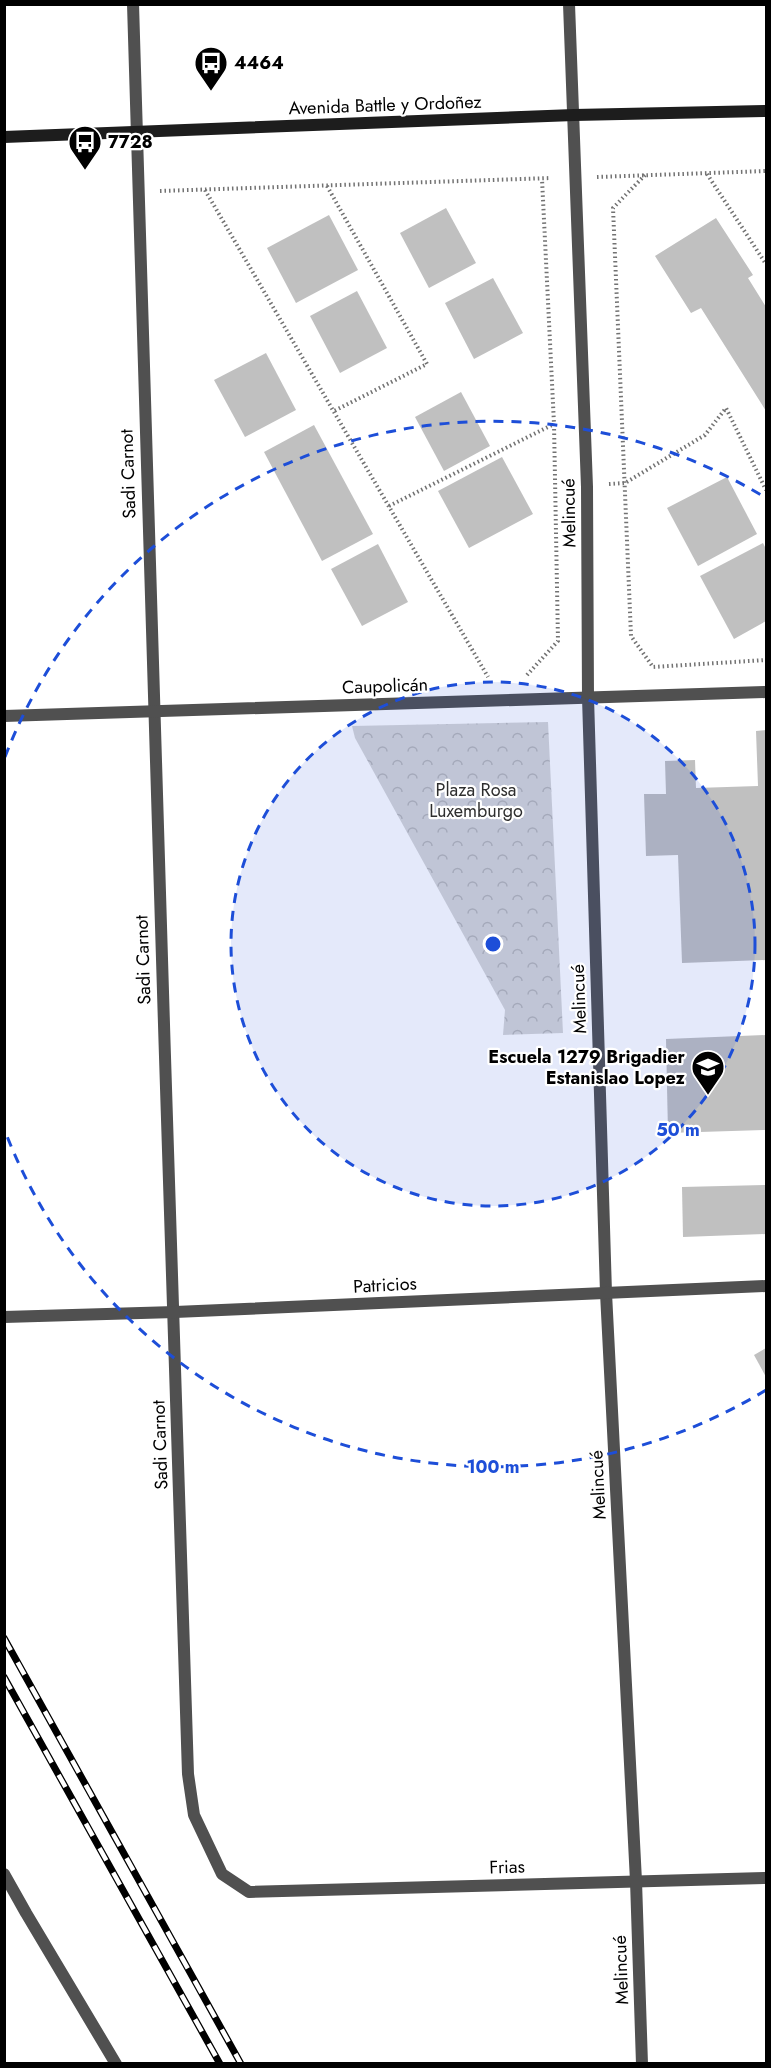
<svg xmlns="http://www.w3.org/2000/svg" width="771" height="2068" font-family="Jost,sans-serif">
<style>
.forest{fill:url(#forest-crowns)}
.building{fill:#c0c0c0}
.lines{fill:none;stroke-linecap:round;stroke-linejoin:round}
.path{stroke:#727272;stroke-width:4;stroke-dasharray:1.5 3;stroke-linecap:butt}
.minor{stroke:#505050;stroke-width:12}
.secondary{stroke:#1d1d1d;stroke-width:12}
.rail-casing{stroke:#000;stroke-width:7}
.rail{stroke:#fff;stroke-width:4.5;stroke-dasharray:14;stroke-linecap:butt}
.ring{fill:none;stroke:#1d4ed8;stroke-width:3;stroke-dasharray:10 8}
.labels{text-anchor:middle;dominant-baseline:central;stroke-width:4.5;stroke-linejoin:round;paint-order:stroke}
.poi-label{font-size:18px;font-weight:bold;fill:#000;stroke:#fff;text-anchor:start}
.street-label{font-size:18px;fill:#000;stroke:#fff}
.park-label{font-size:18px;fill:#2e2e2e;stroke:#fff}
.centre{fill:#1d4ed8;stroke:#fff;stroke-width:3}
.ring-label{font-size:18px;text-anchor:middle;font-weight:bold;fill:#1d4ed8;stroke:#fff;stroke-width:4.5;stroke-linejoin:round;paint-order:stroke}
</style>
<defs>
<pattern id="forest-crowns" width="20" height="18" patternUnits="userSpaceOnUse" patternTransform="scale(1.5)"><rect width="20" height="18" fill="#d7d7d7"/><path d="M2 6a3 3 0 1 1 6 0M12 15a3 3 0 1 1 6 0" fill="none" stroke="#b7b7b7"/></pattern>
</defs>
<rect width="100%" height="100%" fill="#fff"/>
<polygon class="forest" points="548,722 563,1033 503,1035 505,1010 355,738 352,726"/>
<g class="building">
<polygon points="446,208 476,263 429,288 400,233"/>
<polygon points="329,215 358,270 296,303 267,248"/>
<polygon points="716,218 753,275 748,278 766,307 766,411 701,308 691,313 655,256"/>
<polygon points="493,278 523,333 474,359 445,303"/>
<polygon points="357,291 387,348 340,373 310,316"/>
<polygon points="266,353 296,410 245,437 214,380"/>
<polygon points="461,392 490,446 444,471 415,417"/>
<polygon points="314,425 373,534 322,561 264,452"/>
<polygon points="502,457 533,514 469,548 438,491"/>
<polygon points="727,477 757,534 698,566 667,508"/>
<polygon points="763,543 766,549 766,621 734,639 700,576"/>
<polygon points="378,544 408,602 362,626 331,569"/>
<polygon points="766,730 766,960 682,963 678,855 646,856 644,794 666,794 665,761 695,760 696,788 758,786 756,731"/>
<polygon points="766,1035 766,1130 668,1133 666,1039"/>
<polygon points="766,1185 766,1234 683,1237 682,1187"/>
<polygon points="766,1348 766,1377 754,1355"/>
</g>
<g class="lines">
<g class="path">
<polyline points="707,174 766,264"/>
<polyline points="645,175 613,208 631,636 653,667 766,660"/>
<polyline points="597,177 766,171"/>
<polyline points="327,186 427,364 334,411"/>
<polyline points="205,190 488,677"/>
<polyline points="160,191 551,178"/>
<polyline points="609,484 625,483 705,435 726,408 766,490"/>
<polyline points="389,506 554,424"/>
<polyline points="527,675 558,641 554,424 542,179"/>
</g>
<g class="minor">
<path d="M133 4C147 594 171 1184 188 1774L194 1815 222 1874 249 1892 766 1878"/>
<polyline points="569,4 587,487 588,697 606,1293 636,1881 642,2064"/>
<polyline points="4,716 766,692"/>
<polyline points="4,1317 175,1312 766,1286"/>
<polyline points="4,1874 26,1913 116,2064"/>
</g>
<polyline class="secondary" points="4,137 574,115 766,111"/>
<g class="rail-casing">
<g id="rail">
<polyline points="4,1638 241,2064"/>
<polyline points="4,1677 220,2064"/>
</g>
</g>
<use href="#rail" class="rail"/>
</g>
<circle cx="493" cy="944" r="262" fill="#1d4ed8" fill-opacity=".12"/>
<g class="ring">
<circle cx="493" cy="944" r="262"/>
<path d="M766 1390A523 523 0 0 1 5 1131M5 757A523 523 0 0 1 766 498"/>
</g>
<defs>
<g id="bus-pin" transform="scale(1.725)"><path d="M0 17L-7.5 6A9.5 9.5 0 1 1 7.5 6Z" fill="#000" stroke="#fff"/><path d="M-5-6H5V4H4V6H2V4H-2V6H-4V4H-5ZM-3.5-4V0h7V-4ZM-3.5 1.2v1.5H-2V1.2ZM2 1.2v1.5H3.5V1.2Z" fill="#fff"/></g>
<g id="school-pin" transform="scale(1.725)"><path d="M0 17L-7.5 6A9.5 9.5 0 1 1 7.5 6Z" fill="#000" stroke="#fff"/><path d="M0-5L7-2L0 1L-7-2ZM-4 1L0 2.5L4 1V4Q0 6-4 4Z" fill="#fff"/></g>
</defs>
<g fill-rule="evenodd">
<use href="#bus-pin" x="211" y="63"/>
<use href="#bus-pin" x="85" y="142"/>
<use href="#school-pin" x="708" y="1067"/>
</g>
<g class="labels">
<g class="poi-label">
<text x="234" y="63">4464</text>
<text x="108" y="142">7728</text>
<text x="685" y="1057" text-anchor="end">Escuela 1279 Brigadier<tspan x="685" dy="21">Estanislao Lopez</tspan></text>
</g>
<g class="street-label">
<text transform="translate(385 105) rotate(-2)">Avenida Battle y Ordoñez</text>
<text transform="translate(128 474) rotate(-92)">Sadi Carnot</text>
<text transform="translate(569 513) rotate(-91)">Melincué</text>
<text transform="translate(385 686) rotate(-2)">Caupolicán</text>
<text transform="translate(143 960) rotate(-92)">Sadi Carnot</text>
<text transform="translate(579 999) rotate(-92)">Melincué</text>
<text transform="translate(385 1285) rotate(-3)">Patricios</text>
<text transform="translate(160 1445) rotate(-92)">Sadi Carnot</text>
<text transform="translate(598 1485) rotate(-93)">Melincué</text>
<text transform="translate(507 1867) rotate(-2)">Frias</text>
<text transform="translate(621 1970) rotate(-92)">Melincué</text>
</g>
<g class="park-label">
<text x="476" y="790">Plaza Rosa<tspan x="476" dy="21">Luxemburgo</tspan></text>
</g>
</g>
<circle cx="493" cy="944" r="9" class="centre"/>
<g class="ring-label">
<text x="678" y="1136">50 m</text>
<text x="493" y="1473">100 m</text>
</g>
<rect width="771" height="2068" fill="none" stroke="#000000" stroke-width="12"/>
</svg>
